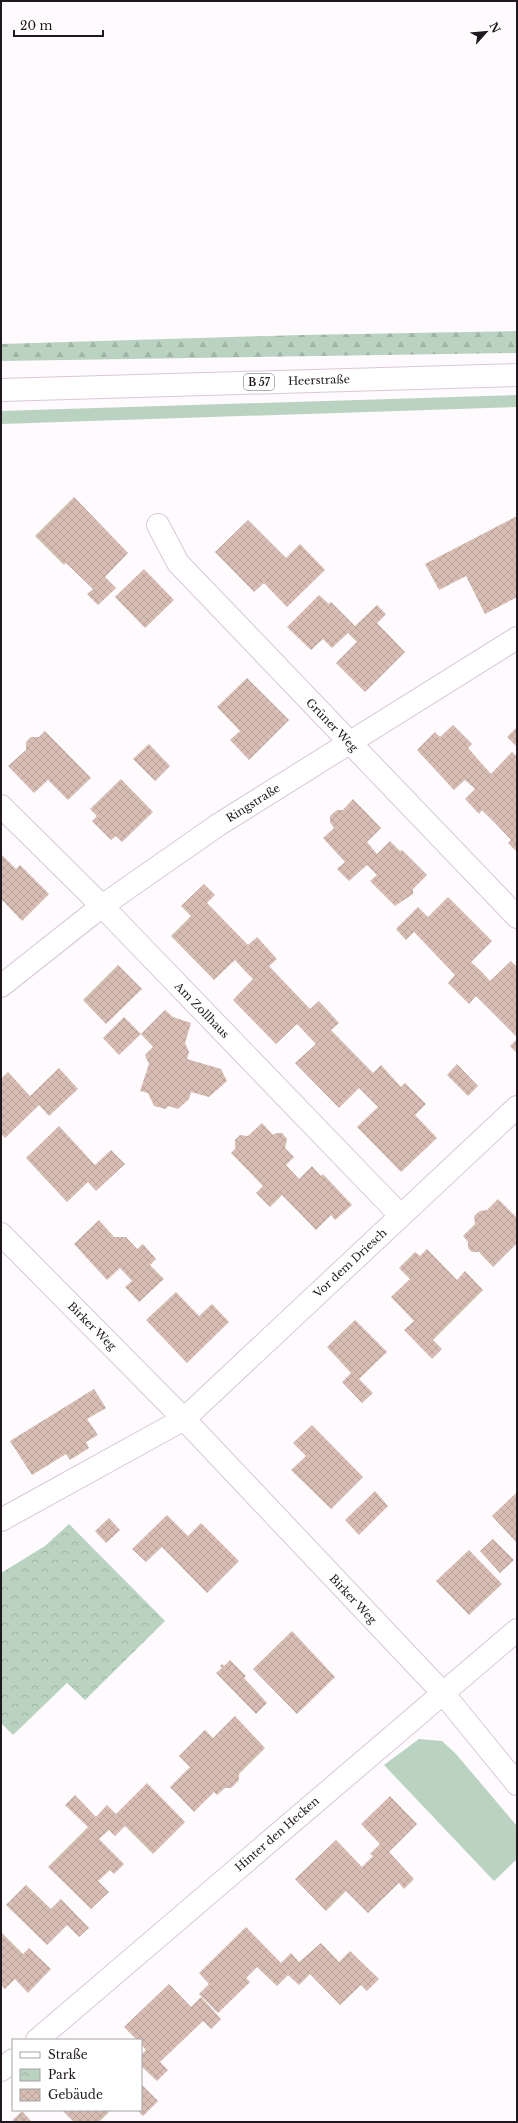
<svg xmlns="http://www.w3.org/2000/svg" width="518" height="2123" font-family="'Libre Baskerville',serif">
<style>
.grass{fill:#bad2c0}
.forest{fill:url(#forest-firs)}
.park{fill:url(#park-crowns)}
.building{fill:url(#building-cross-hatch)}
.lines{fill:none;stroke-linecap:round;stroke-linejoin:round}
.minor-casing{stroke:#dac7d8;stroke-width:24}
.major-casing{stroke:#dac7d8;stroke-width:24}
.minor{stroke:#fff;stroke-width:22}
.major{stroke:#fff;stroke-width:22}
.labels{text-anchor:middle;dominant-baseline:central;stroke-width:3.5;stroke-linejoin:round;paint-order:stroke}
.shield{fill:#fff;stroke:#625d62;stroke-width:1}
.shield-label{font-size:10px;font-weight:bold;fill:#1f181f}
.street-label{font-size:11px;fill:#1f181f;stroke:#fff}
</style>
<defs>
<pattern id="forest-firs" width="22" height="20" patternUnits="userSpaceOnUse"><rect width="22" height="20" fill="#bad2c0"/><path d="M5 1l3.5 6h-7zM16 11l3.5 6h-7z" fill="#9fb4a5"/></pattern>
<pattern id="park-crowns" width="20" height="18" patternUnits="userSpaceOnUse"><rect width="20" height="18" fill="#bad2c0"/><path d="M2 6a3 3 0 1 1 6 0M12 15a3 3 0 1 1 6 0" fill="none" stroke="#9fb4a5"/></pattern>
<pattern id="building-cross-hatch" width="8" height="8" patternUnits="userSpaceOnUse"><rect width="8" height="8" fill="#d7bdb4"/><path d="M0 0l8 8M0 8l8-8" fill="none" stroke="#b8a29a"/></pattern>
</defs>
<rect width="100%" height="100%" fill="#fefafd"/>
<g class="grass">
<polygon points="517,395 517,407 1,424 1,411"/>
<polygon points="419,1739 442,1741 456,1754 517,1826 517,1859 494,1881 384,1765"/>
</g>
<polygon class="forest" points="517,331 517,353 1,361 1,344 300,335"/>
<polygon class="park" points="69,1524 165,1621 85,1700 67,1683 13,1735 1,1723 1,1573 45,1546"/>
<g class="building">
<polygon points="74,497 128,553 105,577 116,588 98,605 87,594 93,589 66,563 64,565 35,536"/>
<polygon points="517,516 517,597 485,614 466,576 439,590 425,564"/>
<polygon points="248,520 286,558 300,544 325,570 287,607 264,583 254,592 215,552"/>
<polygon points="144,569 174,600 145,628 115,597"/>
<polygon points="319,595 329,604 331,602 355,626 377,605 386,614 377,623 405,652 365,692 336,663 357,642 348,633 332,648 323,639 311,650 287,627"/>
<polygon points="247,678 289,720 249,760 230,740 240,731 217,707"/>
<polygon points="453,725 472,744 468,748 491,774 512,752 517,757 517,852 508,843 511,840 497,825 482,810 479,814 465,799 475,789 465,780 454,790 417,750 435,732 440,737"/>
<polygon points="517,727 517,747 507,737"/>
<polygon points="45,731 91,778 68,800 48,780 34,793 8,766 26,750 26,742 31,737 39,737"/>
<polygon points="149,744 170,766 155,781 133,759"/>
<polygon points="121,779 153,812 122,842 116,836 111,840 92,821 97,816 90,809"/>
<polygon points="353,799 381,828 367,842 377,854 390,841 400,851 402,850 427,875 413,889 413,894 395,906 370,881 377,875 367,865 349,881 337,869 345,862 323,838 334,828 330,822 330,816 337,810 343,810"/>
<polygon points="1,854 16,869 20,865 49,894 22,921 1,899"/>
<polygon points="204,884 215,895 207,903 248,945 257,937 277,959 269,966 310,1009 319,1001 339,1023 331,1030 373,1073 381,1065 401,1087 405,1083 426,1104 415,1115 437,1138 401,1172 357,1127 378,1107 359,1088 339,1108 295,1063 316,1044 297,1024 276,1044 233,1000 253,979 244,970 235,960 214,980 171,936 191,916 181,906"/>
<polygon points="448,897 492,941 471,962 481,971 490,981 511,961 517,967 517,1037 476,996 469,1004 448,983 455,975 414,932 406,940 396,929 418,907 428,917"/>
<polygon points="118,965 142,989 106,1024 83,1000"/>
<polygon points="165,1010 173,1017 191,1023 185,1043 189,1052 187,1059 221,1069 227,1081 209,1097 191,1092 189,1099 178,1109 168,1106 166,1109 154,1106 148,1093 140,1091 149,1064 145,1055 153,1047 141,1034"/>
<polygon points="124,1017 141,1034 119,1055 103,1038"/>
<polygon points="517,1039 517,1053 510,1046"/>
<polygon points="457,1064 478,1086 468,1096 447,1075"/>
<polygon points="59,1068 78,1089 49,1116 39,1105 5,1138 1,1134 1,1079 8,1072 30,1096"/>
<polygon points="262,1123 273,1135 276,1133 282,1133 287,1139 285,1148 294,1157 286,1165 299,1179 312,1166 321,1176 323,1174 352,1205 335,1220 331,1215 316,1230 282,1195 270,1207 256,1193 263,1186 231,1153 236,1148 235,1147 235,1140 240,1135 248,1136"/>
<polygon points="59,1126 95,1165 111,1150 125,1164 96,1191 88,1182 67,1202 26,1158"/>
<polygon points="498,1199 517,1218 517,1243 493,1267 479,1252 472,1252 468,1248 468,1242 463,1236 475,1224 474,1216 480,1211 487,1210"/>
<polygon points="99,1220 114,1237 126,1237 137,1249 143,1244 156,1259 150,1265 164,1279 139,1302 125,1287 132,1281 120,1268 107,1280 74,1244"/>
<polygon points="427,1249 457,1280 465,1271 483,1290 433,1340 442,1349 432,1359 404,1330 414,1321 391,1297 410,1279 399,1268 415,1252 420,1256"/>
<polygon points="176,1292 199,1316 212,1304 229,1322 187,1363 146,1320"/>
<polygon points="355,1320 387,1352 359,1379 373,1393 362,1403 342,1382 351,1373 327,1347"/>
<polygon points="94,1389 106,1408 87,1419 98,1435 86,1442 89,1448 70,1460 66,1454 32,1475 10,1441"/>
<polygon points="312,1425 363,1477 331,1509 291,1470 306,1456 293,1443"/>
<polygon points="375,1491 388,1506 359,1535 345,1520"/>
<polygon points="517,1492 517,1543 492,1516"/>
<polygon points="167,1515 188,1536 201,1523 239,1561 207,1593 162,1547 146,1562 132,1549"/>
<polygon points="109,1518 120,1530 106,1543 95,1531"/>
<polygon points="493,1539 514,1560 500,1573 480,1551"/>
<polygon points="469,1550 502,1584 469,1615 436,1581"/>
<polygon points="292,1631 335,1677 297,1714 253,1669"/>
<polygon points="230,1660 246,1676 244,1678 267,1703 256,1714 216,1673 222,1668 220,1666 222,1664 224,1666"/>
<polygon points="235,1716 265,1748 239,1774 239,1780 231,1788 225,1788 217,1795 214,1792 194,1812 170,1787 190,1767 179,1756 205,1730 213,1738"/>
<polygon points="147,1783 185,1822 153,1854 125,1826 115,1836 109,1830 99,1839 124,1864 114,1874 110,1870 98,1881 109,1892 91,1909 48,1867 88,1827 65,1805 75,1795 96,1817 107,1805 116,1814"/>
<polygon points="390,1796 417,1824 389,1852 414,1879 404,1889 399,1883 368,1913 346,1891 326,1911 295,1879 336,1840 362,1867 373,1856 370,1854 380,1844 361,1824"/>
<polygon points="26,1885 51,1909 61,1899 89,1928 79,1937 67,1925 47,1945 6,1905"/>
<polygon points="246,1927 281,1963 291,1953 299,1962 321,1943 339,1962 350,1951 379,1979 367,1991 361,1985 340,2005 310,1974 299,1985 288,1975 277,1986 257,1967 246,1978 250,1982 218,2013 199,1994 209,1984 199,1973"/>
<polygon points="1,1932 23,1954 29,1948 51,1969 28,1993 15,1979 5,1989 1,1985"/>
<polygon points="169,1984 191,2007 201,1997 221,2019 211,2029 203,2021 160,2062 168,2070 157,2081 141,2066 141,2055 146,2050 141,2044 141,2040 137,2040 124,2027"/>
<polygon points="141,2084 158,2101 143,2116 137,2110 141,2110"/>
<polygon points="62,2110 111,2110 99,2122 74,2122"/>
<polygon points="22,2111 32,2122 11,2122"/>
</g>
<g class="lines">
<g class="minor-casing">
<g id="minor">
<polyline points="158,525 178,563 517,917"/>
<polyline points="1,806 102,906 400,1215"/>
<polyline points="1,986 102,906 218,825 517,638"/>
<polyline points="1,1234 184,1419 442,1692 517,1784"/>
<polyline points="1,1520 184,1419 517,1107"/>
<polyline points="37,2040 517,1630"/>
<polyline points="1,2070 13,2060"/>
</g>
</g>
<g class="major-casing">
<polyline id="major" points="1,390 517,375"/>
</g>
<use href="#minor" class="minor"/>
<use href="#major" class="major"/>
</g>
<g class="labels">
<rect class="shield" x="244" y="374" width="30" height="16" rx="3"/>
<g class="shield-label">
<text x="259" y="382">B 57</text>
</g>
<g class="street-label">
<text transform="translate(319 380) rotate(-2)">Heerstraße</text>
<text transform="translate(332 725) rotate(46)">Grüner Weg</text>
<text transform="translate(253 803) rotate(-32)">Ringstraße</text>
<text transform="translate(202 1010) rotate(46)">Am Zollhaus</text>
<text transform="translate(350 1263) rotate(-43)">Vor dem Driesch</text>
<text transform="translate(92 1326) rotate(45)">Birker Weg</text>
<text transform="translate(353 1599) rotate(47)">Birker Weg</text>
<text transform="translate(277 1834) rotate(-41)">Hinter den Hecken</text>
</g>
</g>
<rect width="518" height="2123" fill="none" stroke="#1f181f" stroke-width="4"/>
<rect x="12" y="2039" width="130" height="72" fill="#ffffff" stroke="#a5a3a5"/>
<rect x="20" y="2052" width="20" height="6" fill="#ffffff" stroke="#a5a3a5"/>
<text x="48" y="2059" font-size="12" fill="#1f181f">Straße</text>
<rect x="20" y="2069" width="20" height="12" fill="url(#park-crowns)" stroke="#a5a3a5"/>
<text x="48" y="2079" font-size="12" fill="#1f181f">Park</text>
<rect x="20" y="2089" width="20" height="12" fill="url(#building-cross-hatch)" stroke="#a5a3a5"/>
<text x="48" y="2099" font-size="12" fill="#1f181f">Gebäude</text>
<g transform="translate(486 32) rotate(63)" stroke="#ffffff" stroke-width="3" paint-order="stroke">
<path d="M0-3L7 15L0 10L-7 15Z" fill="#1f181f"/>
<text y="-6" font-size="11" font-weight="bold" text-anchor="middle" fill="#1f181f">N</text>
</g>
<path d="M14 30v6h89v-6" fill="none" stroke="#1f181f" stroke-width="2"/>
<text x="20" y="30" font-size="12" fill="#1f181f" stroke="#ffffff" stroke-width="3" paint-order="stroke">20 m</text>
</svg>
